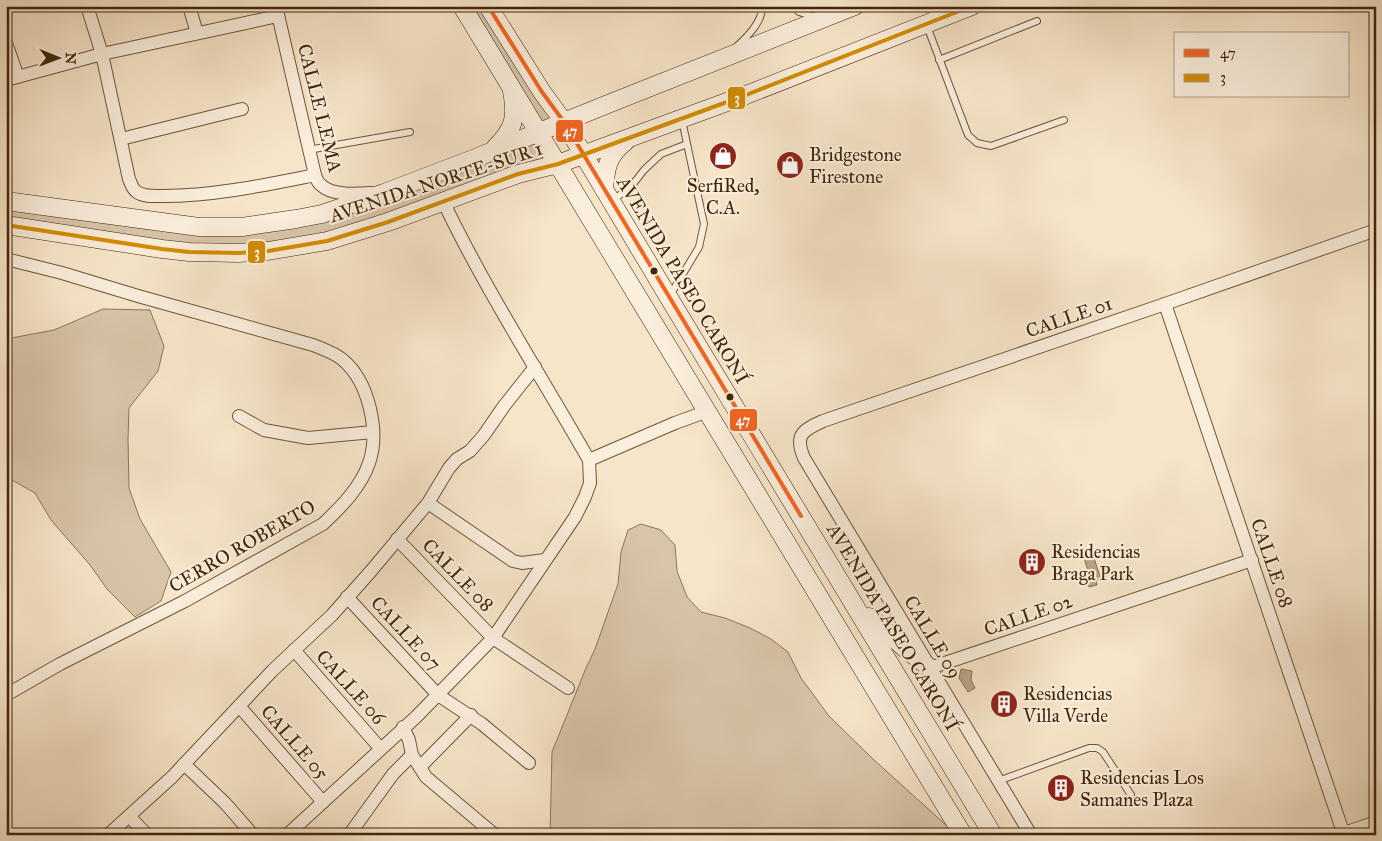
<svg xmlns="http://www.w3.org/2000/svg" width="1382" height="841" font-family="'IM FELL Great Primer',serif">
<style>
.green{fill:#d8c5a9;stroke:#8c765a}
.water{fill:#b9a488;stroke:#897256}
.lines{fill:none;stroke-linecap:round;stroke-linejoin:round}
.lane-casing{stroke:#6e563a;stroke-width:8}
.street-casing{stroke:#6e563a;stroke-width:14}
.secondary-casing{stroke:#41260a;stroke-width:19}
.lane{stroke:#faeedc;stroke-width:6}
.street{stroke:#faeedc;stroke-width:12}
.secondary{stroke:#faeedc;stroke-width:18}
.bus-1-casing{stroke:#faeedc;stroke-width:8}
.bus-2-casing{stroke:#faeedc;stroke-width:8}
.bus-1{stroke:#f26522;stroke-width:4}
.bus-2{stroke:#d38c02;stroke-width:4}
.bus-dot{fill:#41260a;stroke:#faeedc;stroke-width:2}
.labels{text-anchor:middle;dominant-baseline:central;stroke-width:4.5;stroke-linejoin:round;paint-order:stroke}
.street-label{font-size:19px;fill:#41260a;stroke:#faeedc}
.poi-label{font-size:19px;fill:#41260a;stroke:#faeedc;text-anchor:start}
.line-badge{stroke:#faeedc;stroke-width:2}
.badge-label{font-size:14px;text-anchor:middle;font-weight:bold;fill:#fff}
</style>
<rect width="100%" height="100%" fill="#f7e5c9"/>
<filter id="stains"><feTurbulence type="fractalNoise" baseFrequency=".004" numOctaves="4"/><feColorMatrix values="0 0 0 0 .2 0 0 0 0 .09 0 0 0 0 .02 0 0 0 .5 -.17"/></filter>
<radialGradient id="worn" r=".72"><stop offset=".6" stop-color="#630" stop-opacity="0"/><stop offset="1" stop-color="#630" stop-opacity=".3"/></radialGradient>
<g class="green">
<polygon points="462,6 488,6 564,122 539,132 558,164 388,222 239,253 6,225 6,201 176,224 268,224 539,132"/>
<polygon points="103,309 150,310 164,346 158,371 129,408 128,439 129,488 140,519 171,572 161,601 135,617 107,589 90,565 51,520 35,493 10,479 6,480 6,339 54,330"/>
<polygon points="641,524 661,530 675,545 677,571 687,597 701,612 725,618 750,628 771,639 788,652 801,678 829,716 873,759 957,835 550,835 552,752 586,668 595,649 618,584 621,552 628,530"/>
</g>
<g class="water">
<polygon points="1093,555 1101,579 1096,581 1097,585 1089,587 1087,580 1090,578 1084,558"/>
<polygon points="961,669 972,671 971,680 975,688 968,692 959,678"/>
</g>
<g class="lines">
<g class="lane-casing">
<g id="lane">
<polyline points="793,6 799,12 815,17"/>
<polyline points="927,26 968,135 977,143 991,146 1064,120"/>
<path d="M735 48C746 38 763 22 762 6"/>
<polyline points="939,60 1037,21"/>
<polyline points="308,150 410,132"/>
<polyline points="611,201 630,188 644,170 661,154 687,144"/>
<polyline points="669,297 699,247 704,224 682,120"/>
<polyline points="998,781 1089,748 1097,748 1103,752 1131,795"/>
</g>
</g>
<g class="street-casing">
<g id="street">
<path d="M87 6 102 54 129 179C131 183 132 189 137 192 144 197 155 196 163 196 214 196 265 185 315 175"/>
<polyline points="189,6 197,33"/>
<path d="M276 6 315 175C316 178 318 183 321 185 332 196 357 194 371 193"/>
<polyline points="6,43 18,77"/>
<polyline points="6,80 102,54 278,16"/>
<polyline points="121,139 242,109"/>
<path d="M6 259 62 273 138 296 313 345C323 349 335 353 343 360 369 382 380 432 369 463 361 487 341 507 323 524L185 601 60 664 6 695"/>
<polyline points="1165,304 1344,835"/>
<polyline points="239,416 264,430 308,438 373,432"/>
<polyline points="589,460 675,423 708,411"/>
<polyline points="428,503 513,561 522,563 545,560"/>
<polyline points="397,539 493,638 568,688"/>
<polyline points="347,597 438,695 482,724 529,763"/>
<polyline points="294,650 380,748"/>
<polyline points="930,668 1252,560"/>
<polyline points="239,706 323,802"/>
<polyline points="403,727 409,740 412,755 426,777 495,835"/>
<polyline points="184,764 225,803 253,835"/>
<polyline points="420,767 471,715"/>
<polyline points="129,816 147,835"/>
<polyline points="1344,833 1376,822"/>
<polyline points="108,835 172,777 273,670 332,615 371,571 428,503 449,468 457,459 470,451 484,435 504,406 535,367"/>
<path d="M287 835 416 717 493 638 575 517 585 497 590 483 589 460C540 374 486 291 443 201"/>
<polyline points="349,835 393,774 412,755"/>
<path d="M1031 835 804 458C794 435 803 430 823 421L1165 304 1376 230"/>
</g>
</g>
<g class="secondary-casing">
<g id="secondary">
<polyline points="462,6 963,835"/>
<polyline points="488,6 542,92 564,122 669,298 993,835"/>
<path d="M495 148C514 129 517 118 512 91"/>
<path d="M604 189C606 168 607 156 625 142"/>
<polyline points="6,201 199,227 242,227 296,219 322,214 384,193 473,159 608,104 855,6"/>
<polyline points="6,225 162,249 189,252 239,253 268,251 327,241 388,222 518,174 558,164 746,95 972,6"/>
<polyline points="869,617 908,651 930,668"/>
</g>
</g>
<use href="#lane" class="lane"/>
<use href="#street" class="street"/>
<use href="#secondary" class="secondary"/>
<g class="bus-1-casing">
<polyline id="bus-1" points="488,6 542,92 564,122 801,516"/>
</g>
<g class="bus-2-casing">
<polyline id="bus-2" points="6,225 162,249 189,252 239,253 268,251 327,241 388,222 518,174 558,164 746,95 972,6"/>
</g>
<use href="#bus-1" class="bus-1"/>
<use href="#bus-2" class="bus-2"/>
</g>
<defs>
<g id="shop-disc" transform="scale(1.4375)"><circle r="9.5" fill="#8f2418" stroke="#faeedc"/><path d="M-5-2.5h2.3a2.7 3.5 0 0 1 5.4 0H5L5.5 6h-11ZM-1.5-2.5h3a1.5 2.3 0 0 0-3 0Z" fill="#fff"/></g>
<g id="building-disc" transform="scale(1.4375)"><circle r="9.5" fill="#8f2418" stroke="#faeedc"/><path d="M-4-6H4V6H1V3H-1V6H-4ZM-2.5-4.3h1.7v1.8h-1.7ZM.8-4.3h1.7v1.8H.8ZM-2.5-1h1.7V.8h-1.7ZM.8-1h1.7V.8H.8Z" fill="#fff"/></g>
</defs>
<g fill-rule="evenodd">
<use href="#shop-disc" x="723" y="156"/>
<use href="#shop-disc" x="790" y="165"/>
<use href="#building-disc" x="1032" y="562"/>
<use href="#building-disc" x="1004" y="704"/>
<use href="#building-disc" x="1061" y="788"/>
</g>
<g class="bus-dot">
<circle cx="654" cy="271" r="4.5"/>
<circle cx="730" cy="397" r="4.5"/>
</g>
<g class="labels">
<g class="street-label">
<text transform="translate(320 108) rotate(76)">CALLE LEMA</text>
<text transform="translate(436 182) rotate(-18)">AVENIDA NORTE-SUR 1</text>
<text transform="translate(683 280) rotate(59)">AVENIDA PASEO CARONÍ</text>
<text transform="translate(1069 317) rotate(-19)">CALLE 01</text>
<text transform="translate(242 546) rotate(-30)">CERRO ROBERTO</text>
<text transform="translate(1272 563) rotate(71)">CALLE 08</text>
<text transform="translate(458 575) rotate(46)">CALLE 08</text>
<text transform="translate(1028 615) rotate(-19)">CALLE 02</text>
<text transform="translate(893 627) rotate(59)">AVENIDA PASEO CARONÍ</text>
<text transform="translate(406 633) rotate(47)">CALLE 07</text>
<text transform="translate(933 637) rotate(59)">CALLE 09</text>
<text transform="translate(351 687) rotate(48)">CALLE 06</text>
<text transform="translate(295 742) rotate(49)">CALLE 05</text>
</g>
<g class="poi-label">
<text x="809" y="154">Bridgestone<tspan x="809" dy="22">Firestone</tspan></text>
<text x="723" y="185" text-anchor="middle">SerfiRed,<tspan x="723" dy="22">C.A.</tspan></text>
<text x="1051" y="551">Residencias<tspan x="1051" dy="22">Braga Park</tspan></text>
<text x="1023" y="693">Residencias<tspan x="1023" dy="22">Villa Verde</tspan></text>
<text x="1080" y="777">Residencias Los<tspan x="1080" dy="22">Samanes Plaza</tspan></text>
</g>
</g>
<g class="line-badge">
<rect x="727" y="86" width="19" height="24" rx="5" fill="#d38c02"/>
<rect x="555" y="119" width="29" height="24" rx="5" fill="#f26522"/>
<rect x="247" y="240" width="19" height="24" rx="5" fill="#d38c02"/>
<rect x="729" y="408" width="29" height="24" rx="5" fill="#f26522"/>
</g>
<g class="badge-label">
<text x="737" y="103">3</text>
<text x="570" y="136">47</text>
<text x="257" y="257">3</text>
<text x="743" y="425">47</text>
</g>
<rect width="1382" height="841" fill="none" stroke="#f7e5c9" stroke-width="25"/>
<rect x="8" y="8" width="1367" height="826" fill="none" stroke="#41260a" stroke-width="2.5"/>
<rect x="12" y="12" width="1357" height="816" fill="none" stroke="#41260a"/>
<rect x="1174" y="32" width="175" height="65" fill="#faeedc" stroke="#b09e88"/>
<rect x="1184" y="49" width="25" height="8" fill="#f26522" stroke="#b09e88"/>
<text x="1220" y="58" font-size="15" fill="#41260a">47</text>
<rect x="1184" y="74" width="25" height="8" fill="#d38c02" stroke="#b09e88"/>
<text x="1220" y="82" font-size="15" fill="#41260a">3</text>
<g transform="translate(58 58) rotate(91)" stroke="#faeedc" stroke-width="4" paint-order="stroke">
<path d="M0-4L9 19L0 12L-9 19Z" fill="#41260a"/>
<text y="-8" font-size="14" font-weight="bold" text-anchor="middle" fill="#41260a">N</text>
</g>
<rect width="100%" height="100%" filter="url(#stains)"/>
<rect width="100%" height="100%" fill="url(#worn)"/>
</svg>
